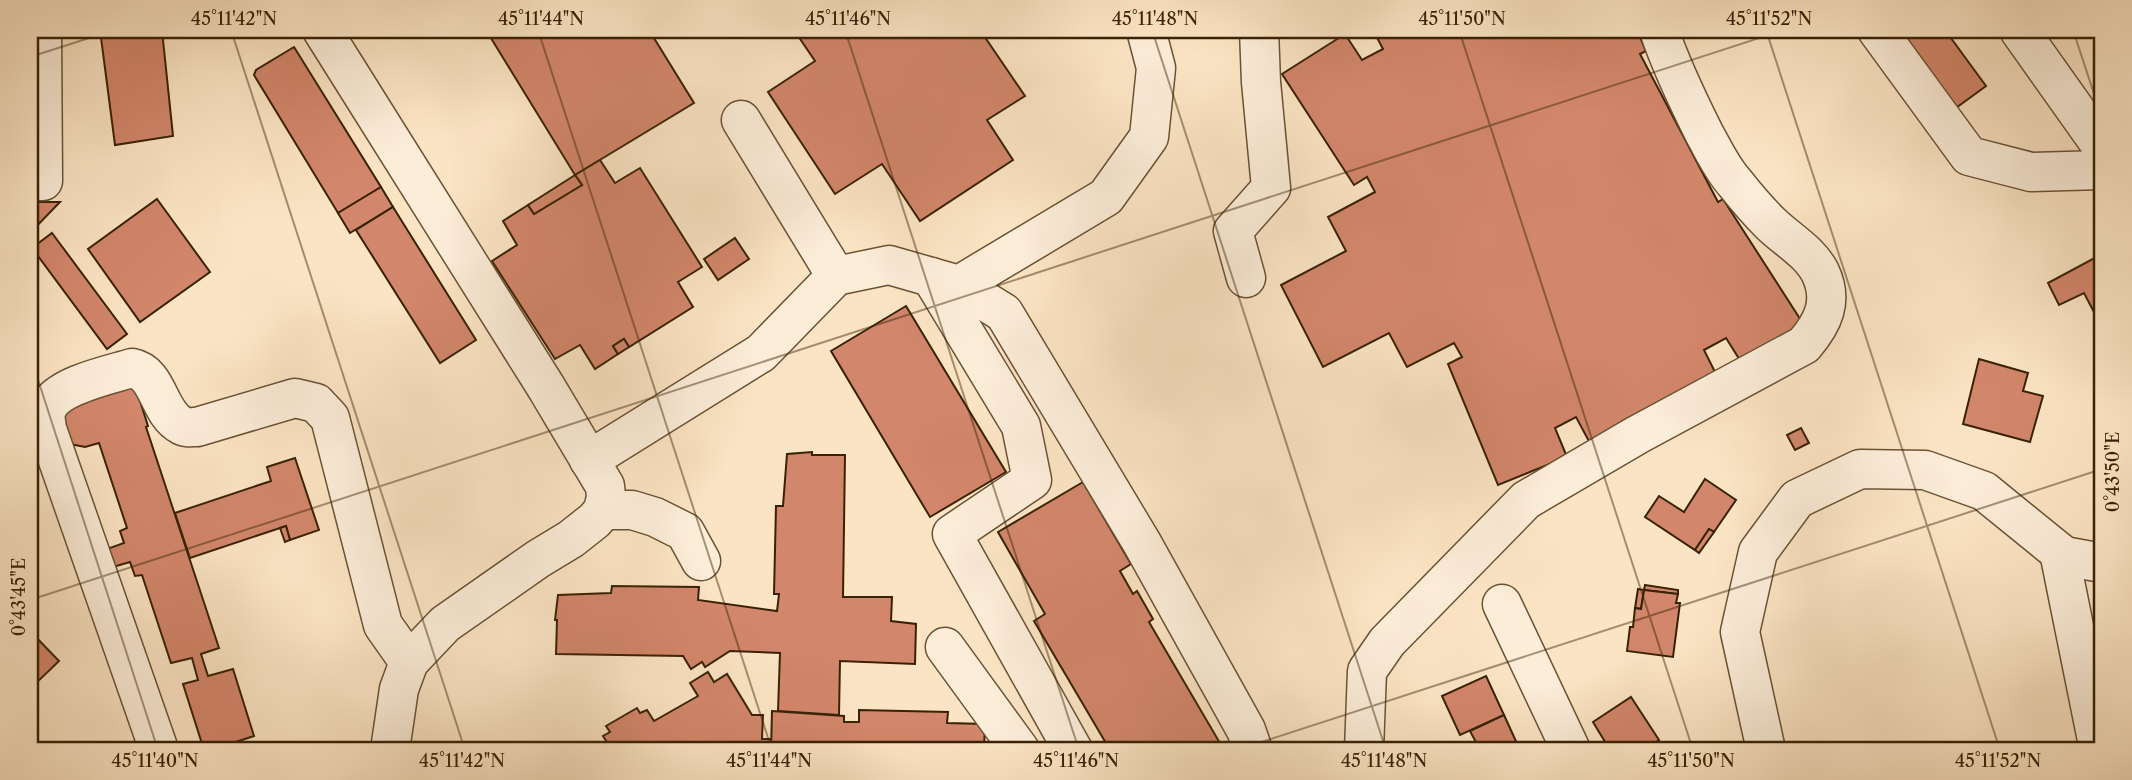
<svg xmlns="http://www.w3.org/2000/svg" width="2132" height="780" font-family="'Libre Caslon Text',serif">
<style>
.building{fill:#d2866b;stroke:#392204;stroke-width:2}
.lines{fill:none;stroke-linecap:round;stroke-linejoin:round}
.minor-casing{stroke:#6a5234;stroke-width:41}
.minor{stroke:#fcedd9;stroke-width:38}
.ticks{fill:none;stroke:#392204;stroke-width:2;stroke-opacity:0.45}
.neatline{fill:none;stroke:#392204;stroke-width:2.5}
.ticks-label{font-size:18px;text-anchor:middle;fill:#392204}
</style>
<rect width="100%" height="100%" fill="#fbe4c4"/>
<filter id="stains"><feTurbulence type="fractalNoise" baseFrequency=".00286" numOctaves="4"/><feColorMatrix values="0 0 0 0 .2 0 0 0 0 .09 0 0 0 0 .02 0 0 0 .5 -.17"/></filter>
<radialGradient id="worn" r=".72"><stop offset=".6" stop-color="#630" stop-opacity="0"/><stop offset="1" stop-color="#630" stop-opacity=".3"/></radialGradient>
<g class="building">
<polygon points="100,30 168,30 166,30 163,40 173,136 115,145"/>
<polygon points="486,30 649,30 694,103 575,175"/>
<polygon points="794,30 980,30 1025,96 987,120 1013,160 920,221 882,164 835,194 768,92 815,61"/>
<polygon points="1373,30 1637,30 1646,51 1640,54 1718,202 1723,199 1804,325 1743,365 1726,338 1704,350 1718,378 1591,445 1576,417 1555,428 1567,457 1498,485 1448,364 1462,357 1454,343 1407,367 1389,333 1323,367 1281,285 1346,251 1328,217 1375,192 1367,177 1354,185 1282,74 1345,34 1362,60 1383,49"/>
<polygon points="1894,30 1945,30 1986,86 1953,110"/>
<polygon points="294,47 381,187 338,213 254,75 256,70"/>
<polygon points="600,160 615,183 640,168 702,267 678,282 693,307 629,347 624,339 613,346 618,354 595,369 580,345 555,359 492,261 517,245 503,221 528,205 534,214 582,185 575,175"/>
<polygon points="575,175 582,185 534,214 528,205"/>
<polygon points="381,187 393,207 350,233 338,213"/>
<polygon points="157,199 210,272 140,322 88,249"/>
<polygon points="30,202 60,202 30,233"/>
<polygon points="393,207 476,340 440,363 356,230"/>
<polygon points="52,233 127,334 107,349 32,248"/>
<polygon points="735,238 749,259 718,280 704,259"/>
<polygon points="2102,254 2102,310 2095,314 2084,293 2059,305 2048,283"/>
<polygon points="906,306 1006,472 930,517 831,351"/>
<polygon points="624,339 629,347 618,354 613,346"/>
<polygon points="1979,359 2028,373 2023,391 2043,396 2030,442 1963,424"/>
<polygon points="133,379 148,426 146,427 219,648 201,654 208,676 233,669 254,736 211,750 204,750 183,684 198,680 192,658 171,663 142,575 135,576 130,562 113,567 107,549 124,543 120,531 127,528 99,443 85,447 70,444 58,415"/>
<polygon points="1801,428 1809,443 1795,450 1787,435"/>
<polygon points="812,452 812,455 845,455 843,597 892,597 891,621 916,624 915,664 840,661 839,715 778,711 780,653 730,651 705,667 702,662 691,669 683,656 556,654 557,620 555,620 558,595 611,593 612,586 699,587 698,600 777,611 779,594 774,594 776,506 783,506 787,454"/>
<polygon points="295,458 319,530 290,540 286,526 190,558 175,513 271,481 267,467"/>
<polygon points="1705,479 1736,500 1714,532 1709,529 1695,550 1645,517 1659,496 1684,512"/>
<polygon points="1083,482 1131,564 1120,571 1133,594 1137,591 1153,619 1149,622 1224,750 1110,750 1034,621 1045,614 998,532"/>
<polygon points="286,526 290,540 285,542 280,528"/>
<polygon points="1709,529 1714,532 1699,553 1695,550"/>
<polygon points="30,557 38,565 30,573"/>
<polygon points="1645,585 1678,590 1678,594 1644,590"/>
<polygon points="1638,589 1644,590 1641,609 1635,608"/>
<polygon points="1644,590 1678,594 1676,603 1680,603 1673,657 1627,651 1630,627 1633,627 1635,608 1641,609"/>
<polygon points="30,631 59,661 30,689"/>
<polygon points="708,672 714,682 727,674 752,715 763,715 762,739 772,739 771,750 604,750 610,747 603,736 610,732 606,726 637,708 640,713 647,710 654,721 698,696 690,683"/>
<polygon points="1486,676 1504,715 1460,735 1442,696"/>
<polygon points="1631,697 1659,740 1643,750 1610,750 1593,722"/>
<polygon points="859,710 948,712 947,723 985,724 984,750 771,750 772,711 844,716 844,722 859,722"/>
<polygon points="1504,715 1520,750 1480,750 1470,731"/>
</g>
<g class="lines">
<g class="minor-casing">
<g id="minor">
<polyline points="322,30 546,387 605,486 606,497 603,510 595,520 571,539 538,559 445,624 409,662 399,689 390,750"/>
<polyline points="1877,30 1969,156 2031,172 2102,170"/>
<polyline points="2019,30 2102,147"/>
<polyline points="741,120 836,276"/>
<polyline points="30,181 43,181 42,30"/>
<polyline points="931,277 1021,426 1032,480 952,534 1073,750"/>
<polyline points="1246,278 1233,231 1271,188 1261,82 1259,30"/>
<polyline points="959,285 1004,313 1142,543 1246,730 1253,750"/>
<polyline points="589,460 761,353 836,276 889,265 959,285 1106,197 1149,137 1156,68 1146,30"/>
<polyline points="603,510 632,510 655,517 685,532 701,561"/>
<polyline points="2059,552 2099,750"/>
<polyline points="1502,604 1571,750"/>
<polyline points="945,647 1020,750"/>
<path d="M159 750 47 429C46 421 44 414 48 407 59 385 109 375 132 368 159 373 158 413 181 425 185 428 192 427 197 427L295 398 316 403 330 418 383 625 409 662"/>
<path d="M1364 750 1367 671 1387 642 1526 500 1637 435 1804 345C1823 323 1834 301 1820 272 1809 251 1786 239 1770 223 1758 211 1746 197 1735 183 1722 169 1713 149 1704 133 1687 99 1671 66 1659 30"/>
<polyline points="1766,750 1740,632 1758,552 1797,499 1860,469 1925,470 1984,491 2064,556 2102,563"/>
</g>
</g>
<use href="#minor" class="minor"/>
</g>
<path class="ticks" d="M231 30 465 750M538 30 772 750M845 30 1079 750M1152 30 1386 750M1459 30 1693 750M1766 30 2000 750M2073 30 2102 118M30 57 114 30M30 355 158 750M30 600 1784 30M1237 750 2102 469"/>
<rect width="2132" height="780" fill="none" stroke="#fbe4c4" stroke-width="77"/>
<rect x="38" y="38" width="2056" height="704" class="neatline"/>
<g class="ticks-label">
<text x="234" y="25">45°11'42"N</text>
<text x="541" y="25">45°11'44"N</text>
<text x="848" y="25">45°11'46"N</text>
<text x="1155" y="25">45°11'48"N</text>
<text x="1462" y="25">45°11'50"N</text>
<text x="1769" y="25">45°11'52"N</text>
<text transform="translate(2113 472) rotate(-90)" y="6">0°43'50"E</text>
<text transform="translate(19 597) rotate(-90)" y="6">0°43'45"E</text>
<text x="155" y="767">45°11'40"N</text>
<text x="462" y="767">45°11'42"N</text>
<text x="769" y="767">45°11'44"N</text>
<text x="1076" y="767">45°11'46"N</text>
<text x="1384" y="767">45°11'48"N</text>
<text x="1691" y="767">45°11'50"N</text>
<text x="1998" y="767">45°11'52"N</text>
</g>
<rect width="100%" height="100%" filter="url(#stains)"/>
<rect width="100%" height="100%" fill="url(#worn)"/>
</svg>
